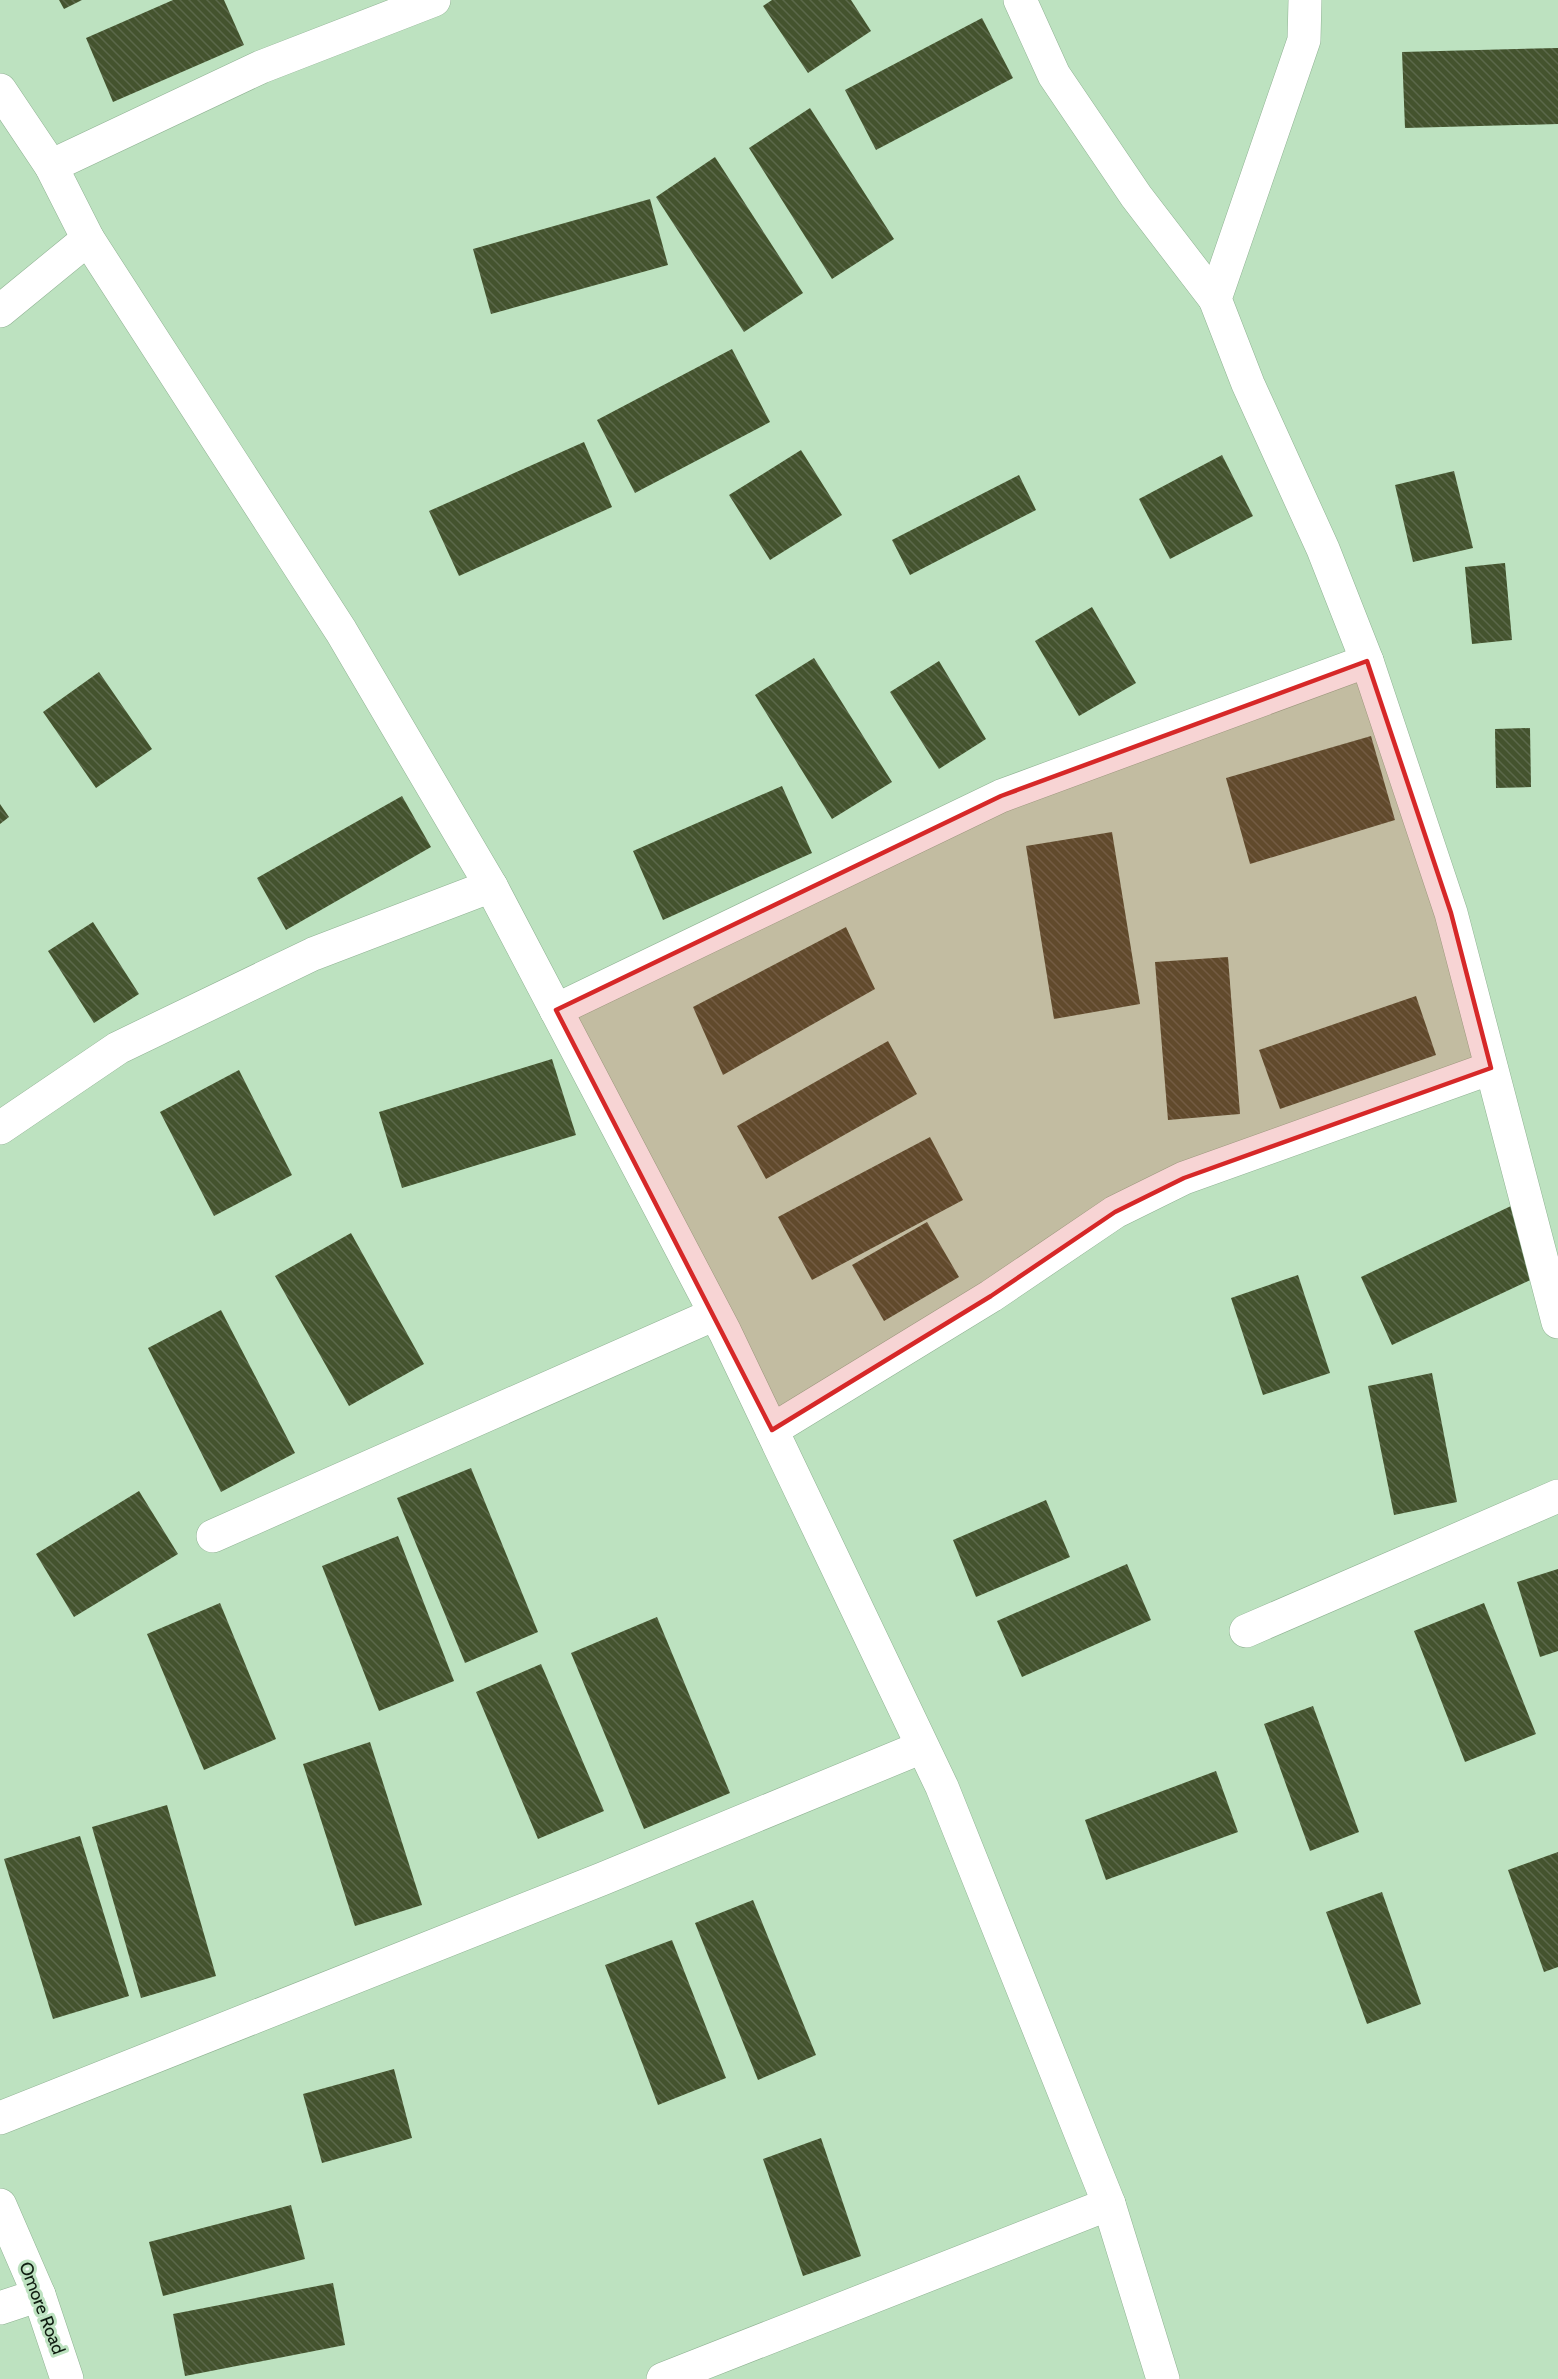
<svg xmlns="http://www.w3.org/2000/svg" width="1558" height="2379" font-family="Cabin,sans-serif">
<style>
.building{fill:url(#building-back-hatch)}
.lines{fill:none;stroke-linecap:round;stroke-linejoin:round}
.minor-casing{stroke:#8fb292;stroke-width:34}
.minor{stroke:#fff;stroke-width:33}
.marked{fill:#d62828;fill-opacity:0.2;stroke:#d62828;stroke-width:4.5;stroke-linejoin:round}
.labels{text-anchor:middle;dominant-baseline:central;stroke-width:6;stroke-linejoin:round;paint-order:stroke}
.street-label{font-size:18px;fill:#111e12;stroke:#bde2c0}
</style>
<defs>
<pattern id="building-back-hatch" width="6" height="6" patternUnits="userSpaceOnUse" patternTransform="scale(1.5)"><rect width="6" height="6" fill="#44532e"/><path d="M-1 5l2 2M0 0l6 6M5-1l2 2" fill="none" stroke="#5b684a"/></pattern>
</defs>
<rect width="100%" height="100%" fill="#bde2c0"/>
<g class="building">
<polygon points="59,0 82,0 64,9"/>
<polygon points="173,0 224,0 244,45 113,102 86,38"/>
<polygon points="772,0 851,0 871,31 808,73 763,6"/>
<polygon points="982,18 1013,78 876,150 845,90"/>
<polygon points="1558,48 1558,124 1405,128 1402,52"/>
<polygon points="810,108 894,239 832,279 749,148"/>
<polygon points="715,157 803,293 744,332 656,197"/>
<polygon points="650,199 668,265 491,314 473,249"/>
<polygon points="732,349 770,422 635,493 597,420"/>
<polygon points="584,442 612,507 459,576 429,511"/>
<polygon points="801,450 842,515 770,560 729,495"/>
<polygon points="1222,455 1253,516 1170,559 1139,499"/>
<polygon points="1454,471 1473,548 1413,562 1395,485"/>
<polygon points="1019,475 1036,510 910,575 892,540"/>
<polygon points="1505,563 1512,640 1472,644 1465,567"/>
<polygon points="1092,607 1136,683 1079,716 1035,641"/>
<polygon points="814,658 892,782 832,819 755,695"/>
<polygon points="939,661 986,739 939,769 890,692"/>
<polygon points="99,672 152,749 96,788 43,712"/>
<polygon points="1530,728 1531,787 1496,788 1495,729"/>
<polygon points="1371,736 1395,820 1250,864 1226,778"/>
<polygon points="782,786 812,853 663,920 633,851"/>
<polygon points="402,796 431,847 286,930 257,878"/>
<polygon points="0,804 9,817 0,824"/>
<polygon points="1112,832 1140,1004 1054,1019 1026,846"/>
<polygon points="93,922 139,994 94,1023 48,951"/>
<polygon points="846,927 875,989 723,1075 693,1007"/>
<polygon points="1228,957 1240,1114 1168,1120 1155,962"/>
<polygon points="1416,996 1436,1055 1280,1109 1259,1050"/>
<polygon points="888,1041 917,1094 766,1179 737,1126"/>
<polygon points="552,1059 576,1135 402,1188 379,1112"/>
<polygon points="239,1070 292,1175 214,1216 160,1112"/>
<polygon points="930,1137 963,1200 812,1280 778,1217"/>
<polygon points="1511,1206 1543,1274 1392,1345 1361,1277"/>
<polygon points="927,1222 959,1277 884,1321 852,1265"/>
<polygon points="351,1233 424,1364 349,1406 275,1276"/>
<polygon points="1298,1275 1330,1373 1263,1395 1231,1298"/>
<polygon points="221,1310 295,1453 221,1492 148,1348"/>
<polygon points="1432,1373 1457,1502 1394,1515 1368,1386"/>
<polygon points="471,1468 538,1632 465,1663 397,1498"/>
<polygon points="139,1491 178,1554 74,1617 36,1554"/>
<polygon points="1046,1500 1070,1557 976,1597 953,1540"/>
<polygon points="398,1536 454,1681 379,1711 322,1566"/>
<polygon points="1127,1564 1151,1620 1022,1677 997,1621"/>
<polygon points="1558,1569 1558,1651 1540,1657 1517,1582"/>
<polygon points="220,1603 276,1739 204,1770 147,1634"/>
<polygon points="1484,1603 1536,1734 1465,1762 1414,1631"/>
<polygon points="657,1617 730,1793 644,1829 571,1653"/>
<polygon points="541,1664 604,1811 538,1839 476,1692"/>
<polygon points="1313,1706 1359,1832 1310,1851 1264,1724"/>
<polygon points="370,1742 422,1905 355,1926 303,1764"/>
<polygon points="1216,1771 1238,1832 1106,1880 1085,1820"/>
<polygon points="167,1805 216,1976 141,1998 92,1827"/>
<polygon points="80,1836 129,1996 53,2019 4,1859"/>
<polygon points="1558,1852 1558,1967 1544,1972 1508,1870"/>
<polygon points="1382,1892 1421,2004 1367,2024 1326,1912"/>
<polygon points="753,1900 816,2055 758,2080 695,1923"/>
<polygon points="672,1940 726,2078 658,2105 605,1965"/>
<polygon points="394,2069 412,2138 322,2163 303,2094"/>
<polygon points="821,2138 861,2256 803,2276 763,2159"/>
<polygon points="291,2205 305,2259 163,2296 149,2242"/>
<polygon points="333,2283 345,2345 185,2376 173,2314"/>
</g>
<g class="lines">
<g class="minor-casing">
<g id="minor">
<polyline points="1020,0 1054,75 1136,196 1215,299"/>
<polyline points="1305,0 1304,40 1215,299 1248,384 1323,549 1367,661 1451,913 1558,1322"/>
<polyline points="0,90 51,166 88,239 341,631 491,886 725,1332 942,1787 1109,2204 1163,2379"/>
<polyline points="51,166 261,67 434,0"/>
<polyline points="0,311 88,239"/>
<polyline points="556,1010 1001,796 1367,661"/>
<polyline points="0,1128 118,1048 313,954 491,886"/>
<polyline points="772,1430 991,1296 1115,1212 1184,1178 1491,1068"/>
<polyline points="213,1536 715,1314"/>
<polyline points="1246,1631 1558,1496"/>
<polyline points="0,2118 602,1879 922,1747"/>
<polyline points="0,2205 39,2295 67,2379"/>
<polyline points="0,2308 39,2295"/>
<polyline points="663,2379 1109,2204"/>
</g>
</g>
<use href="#minor" class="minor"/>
</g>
<path class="marked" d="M1367 661 1451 913 1491 1068 1184 1178 1115 1212 991 1296 772 1430 556 1010 1001 796Z"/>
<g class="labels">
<g class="street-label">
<text transform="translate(42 2308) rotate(69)">Omore Road</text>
</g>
</g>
</svg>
